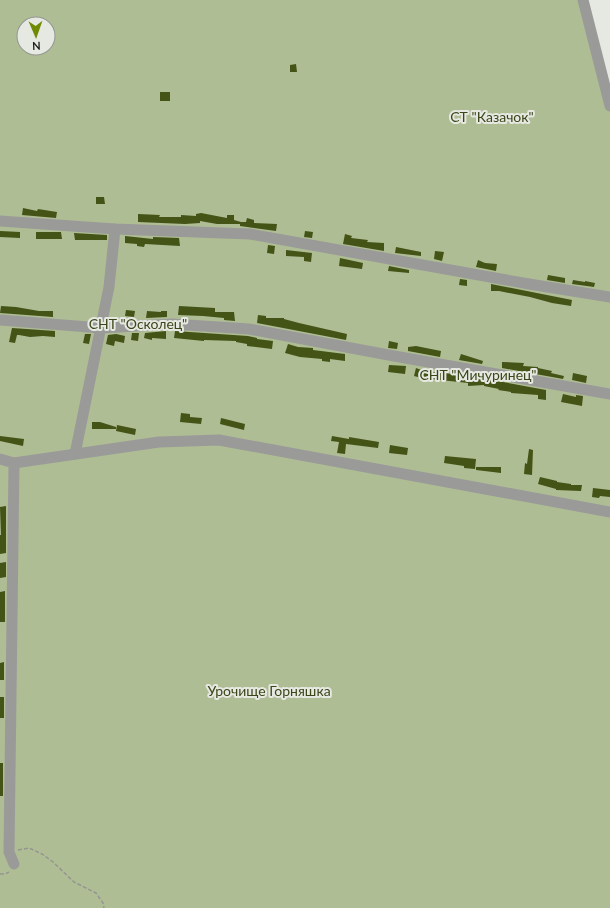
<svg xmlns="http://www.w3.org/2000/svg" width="610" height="908" font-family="Lato,sans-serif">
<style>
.green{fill:#afbd94;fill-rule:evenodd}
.building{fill:#445316}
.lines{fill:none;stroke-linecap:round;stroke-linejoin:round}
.path{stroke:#949691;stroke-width:1.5;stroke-dasharray:4 2;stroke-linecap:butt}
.minor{stroke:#9a9b99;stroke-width:11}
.labels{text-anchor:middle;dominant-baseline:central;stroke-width:4;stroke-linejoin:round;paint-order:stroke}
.park-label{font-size:14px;fill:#3a4618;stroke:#e6e8e2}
</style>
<rect width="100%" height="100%" fill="#e6e8e2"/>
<path class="green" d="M0 0H582L610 106V908H0ZM24 24H48V48H24Z"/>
<g class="building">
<polygon points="296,64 297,72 290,72 290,65"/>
<rect x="160" y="92" width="10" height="9"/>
<polygon points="96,197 104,197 105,204 96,204"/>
<polygon points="23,208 37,211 38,209 57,212 56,218 22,215"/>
<polygon points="201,213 227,218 227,215 234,215 234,220 241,222 246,222 247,218 254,220 254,223 277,224 276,231 240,226 240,224 217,224 200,221 200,223 185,224 138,222 138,214 160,215 159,217 181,217 181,215 196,216 196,214"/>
<polygon points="0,231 20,232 20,238 0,237"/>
<polygon points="305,231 313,232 312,238 304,237"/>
<polygon points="36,232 61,232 62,239 36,239"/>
<polygon points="74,233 107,235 107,240 75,240"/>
<polygon points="345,234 352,236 351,238 368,240 367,242 384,243 384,251 343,244"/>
<polygon points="125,236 153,239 153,237 179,238 180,246 145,244 144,247 137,246 137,244 125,243"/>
<polygon points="268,245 275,246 274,254 267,253"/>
<polygon points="396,247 421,252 421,256 395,253"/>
<polygon points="286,250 312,253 311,262 304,261 304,257 286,256"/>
<polygon points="435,251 444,252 442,261 434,259"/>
<polygon points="340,258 363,263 362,269 339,266"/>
<polygon points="478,260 485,263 497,264 496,271 476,267"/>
<polygon points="389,266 409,270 409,273 388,271"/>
<polygon points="548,275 565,278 565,283 547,280"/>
<polygon points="460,279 467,280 467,286 459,285"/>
<polygon points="573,280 585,282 585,281 595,283 594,287 572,284"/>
<polygon points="491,284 572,300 571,306 552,303 530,297 499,291 491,291"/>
<polygon points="1,306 16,307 39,311 53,311 53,317 0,313"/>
<polygon points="179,306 215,308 215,312 234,312 235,321 224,320 224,318 203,316 178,315"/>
<polygon points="126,310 135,311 134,317 125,316"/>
<polygon points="147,311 161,312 161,311 167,311 167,317 146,318"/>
<polygon points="258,315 266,316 266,318 284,318 284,319 299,323 347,334 346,340 257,323"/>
<polygon points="12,328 55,331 55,337 43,336 30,337 19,335 17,335 15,343 9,342"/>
<polygon points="166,331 166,339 152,338 152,340 144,338 145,333"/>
<polygon points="175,331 248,336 257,338 257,339 273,341 272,349 247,346 247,344 236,342 236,341 204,340 204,341 174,338"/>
<polygon points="132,333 139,333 138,341 131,340"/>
<polygon points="85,334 91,334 89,344 83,343"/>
<polygon points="116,334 125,336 124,343 115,341 114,346 106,344 108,335"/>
<polygon points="389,341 398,343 397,349 388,348"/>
<polygon points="288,344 298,347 313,348 313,350 345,354 345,361 330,359 330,362 322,361 322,359 300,357 285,353"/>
<polygon points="416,346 441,351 440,357 408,351 408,347"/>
<polygon points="461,354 483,361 482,364 459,360"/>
<polygon points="502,362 524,363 523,366 538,367 538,368 552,371 551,373 564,376 563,379 502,368"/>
<polygon points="389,365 406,366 405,374 388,372"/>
<polygon points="416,368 424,371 462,375 462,377 470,376 546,390 546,400 538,399 538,395 511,393 511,392 498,390 499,389 484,386 484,385 468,386 468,383 422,378 414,376"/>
<polygon points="573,373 587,376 586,383 572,380"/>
<polygon points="563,394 576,397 576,395 583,396 582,406 561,402"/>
<polygon points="181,413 190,414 190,417 202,418 201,424 180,422"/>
<polygon points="221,418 245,424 244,430 220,424"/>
<polygon points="92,422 100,422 116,427 116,429 92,429"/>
<polygon points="117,425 136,429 135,435 116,431"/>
<polygon points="0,436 24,439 23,446 0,441"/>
<polygon points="332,436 349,439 349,437 379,442 378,448 346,444 345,454 337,453 339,442 331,441"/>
<polygon points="390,445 408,448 407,455 389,453"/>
<polygon points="529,449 533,450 532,475 524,474 525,463 527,464"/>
<polygon points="445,456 476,459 475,469 464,468 464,466 444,463"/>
<polygon points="476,467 501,467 501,473 476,470"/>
<polygon points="540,477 557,481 557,482 571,484 571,485 582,485 581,491 556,490 556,489 538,484"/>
<polygon points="593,488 610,490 610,497 600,496 599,498 592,497"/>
<polygon points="6,506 6,553 0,554 0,535 1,535 0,507"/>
<polygon points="6,562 6,577 0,578 0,563"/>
<polygon points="5,591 5,622 0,622 0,592"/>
<polygon points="4,662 4,680 0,680 0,663"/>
<rect x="0" y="697" width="4" height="21"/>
<rect x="0" y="763" width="3" height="33"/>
</g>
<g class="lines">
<g class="path">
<polyline points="18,850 29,848 42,854 53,862 74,882 96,893 103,903 104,908"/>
<polyline points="0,874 5,874 9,872"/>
</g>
<g class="minor">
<polyline points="583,0 610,106"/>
<polyline points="0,221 115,229 250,234 529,284 610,297"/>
<polyline points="0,320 101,328 172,324 249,329 394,356 610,394"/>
<polyline points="75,454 109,287 115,229"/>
<polyline points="0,459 14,463 159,442 219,440 610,512"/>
<polyline points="14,463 9,852 14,864"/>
</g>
</g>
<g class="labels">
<g class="park-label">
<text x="492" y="116">СТ "Казачок"</text>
<text x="138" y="323">СНТ "Осколец"</text>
<text x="478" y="374">СНТ "Мичуринец"</text>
<text x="269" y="690">Урочище Горняшка</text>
</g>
</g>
<g transform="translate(36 36) rotate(178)"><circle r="19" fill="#e6e8e2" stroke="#949692"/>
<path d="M0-3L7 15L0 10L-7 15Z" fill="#708a01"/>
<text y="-6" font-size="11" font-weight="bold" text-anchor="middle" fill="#1a1b19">N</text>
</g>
</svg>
